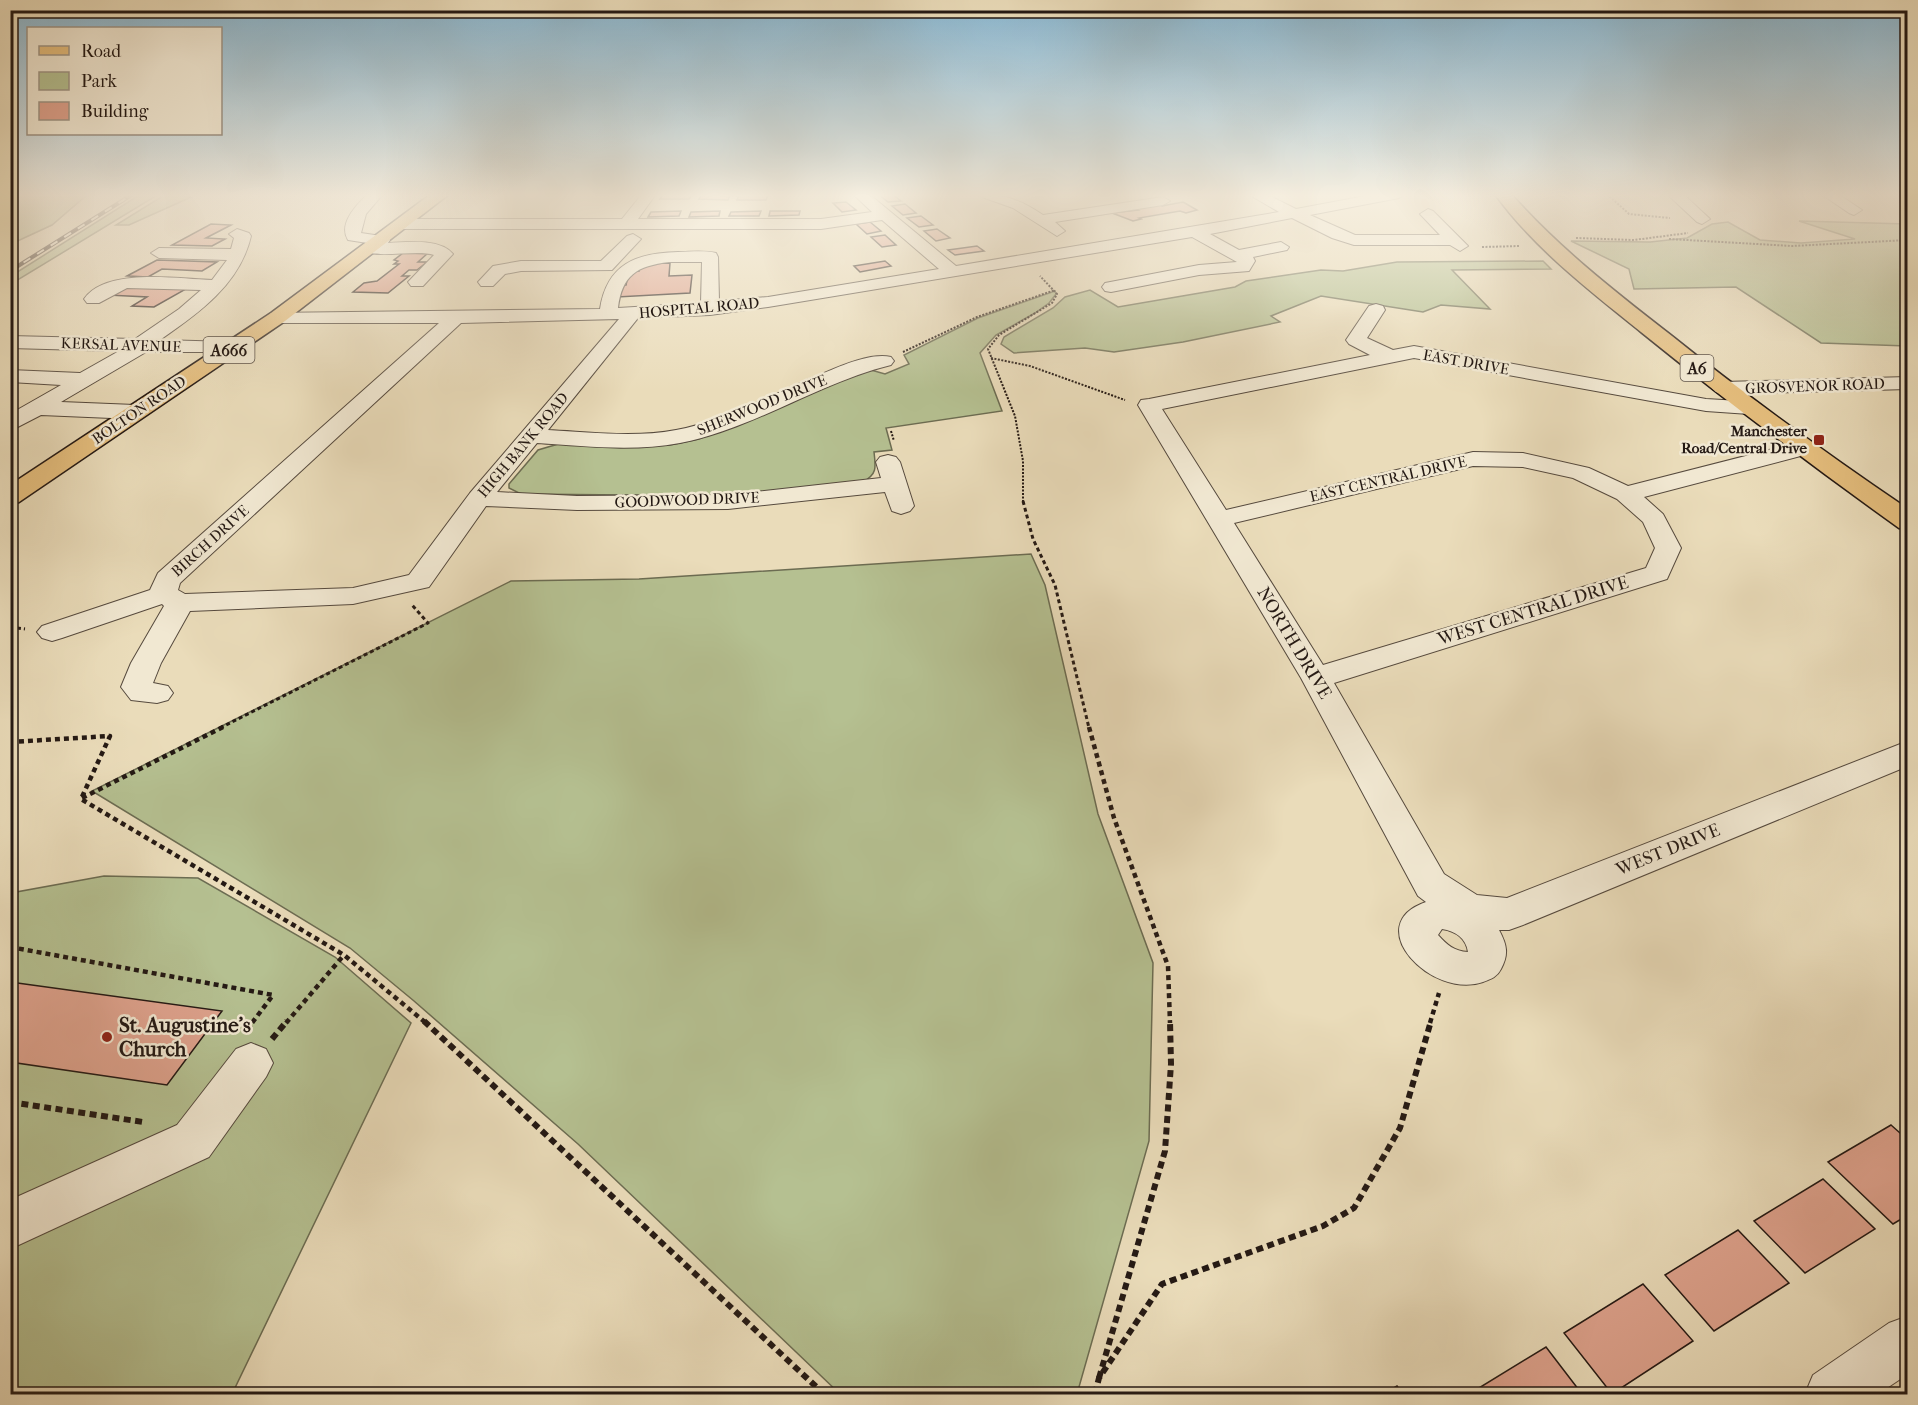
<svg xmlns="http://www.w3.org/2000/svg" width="1918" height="1405" font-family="'IM FELL French Canon',serif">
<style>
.green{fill:#b5c091;stroke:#6c6c52;stroke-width:1.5}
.building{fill:#dea28d;stroke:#241914;stroke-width:1.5}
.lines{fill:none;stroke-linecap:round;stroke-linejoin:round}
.minor-casing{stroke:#564a3e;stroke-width:2}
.major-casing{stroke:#241914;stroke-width:3}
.path-far3{stroke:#241914;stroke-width:2;stroke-dasharray:2 1.5;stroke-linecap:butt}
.path-far2{stroke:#241914;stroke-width:3;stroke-dasharray:4 3;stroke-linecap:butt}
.path-far1{stroke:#241914;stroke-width:4.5;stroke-dasharray:5 4;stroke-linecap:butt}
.path{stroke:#241914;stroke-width:6;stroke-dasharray:7 4.5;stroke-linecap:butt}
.minor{fill:#f1e8d2;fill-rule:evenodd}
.major{fill:#e5be7d;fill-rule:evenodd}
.rail-casing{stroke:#241914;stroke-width:4}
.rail{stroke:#f1e8d2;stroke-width:2;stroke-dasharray:8;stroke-linecap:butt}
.poi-dot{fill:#8f2418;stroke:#f1e8d2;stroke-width:2}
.labels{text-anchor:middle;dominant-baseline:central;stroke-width:5;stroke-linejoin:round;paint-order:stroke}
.far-street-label{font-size:15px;fill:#241914;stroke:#f1e8d2}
.far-poi-label{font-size:15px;font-weight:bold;fill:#241914;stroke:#f1e8d2;text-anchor:end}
.shield{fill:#f1e8d2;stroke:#62574d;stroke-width:1.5}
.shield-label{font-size:16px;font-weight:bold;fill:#241914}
.street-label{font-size:18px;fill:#241914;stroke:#f1e8d2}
.near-poi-label{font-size:21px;font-weight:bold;fill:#241914;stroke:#f1e8d2;text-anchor:start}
</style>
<rect width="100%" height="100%" fill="#eadcba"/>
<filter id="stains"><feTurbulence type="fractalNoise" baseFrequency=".00333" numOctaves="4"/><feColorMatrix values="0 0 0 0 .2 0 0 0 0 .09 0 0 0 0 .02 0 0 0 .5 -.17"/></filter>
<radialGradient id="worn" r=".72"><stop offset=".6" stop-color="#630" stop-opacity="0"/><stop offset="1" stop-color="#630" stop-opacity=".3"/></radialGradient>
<g class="green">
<polygon points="11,194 88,194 52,225 11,244"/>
<polygon points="141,194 159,194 11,284 11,276"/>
<polygon points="166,194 198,194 129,225 116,225"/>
<polygon points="1799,221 1907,224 1907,346 1821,343 1736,287 1634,289 1629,269 1571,241 1650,242 1687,238 1712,224 1728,222 1760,240 1801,243 1855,239"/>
<polygon points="1543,261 1551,269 1452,270 1490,309 1441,305 1423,312 1321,296 1271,316 1280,322 1183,342 1114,352 1085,348 1014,353 1001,344 1004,337 1053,308 1065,297 1090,290 1118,307 1235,287 1246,281 1321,270 1343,271 1397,262"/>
<path d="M1055 291 1056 294 1049 303 1035 313 996 335 980 353 1002 411 886 428 892 450 874 452C876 468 877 474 863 482L734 496 521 494 509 488V484L538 450 548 447 562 443 651 446 670 445 699 439 857 372 871 370 885 374 909 364 904 355 978 318Z"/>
<polygon points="1031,554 1045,585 1098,814 1153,963 1149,1141 1077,1394 840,1394 578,1144 414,1001 350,948 92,791 511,581 639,579"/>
<polygon points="104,876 198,878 335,957 411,1023 232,1394 11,1394 11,893"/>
</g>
<g class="building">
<polygon points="878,194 892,194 901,201 888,202"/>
<polygon points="663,195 692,195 689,199 660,199"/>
<polygon points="701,195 730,195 728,200 699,199"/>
<polygon points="739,195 768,195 766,200 737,200"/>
<polygon points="846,202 856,210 842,212 833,203"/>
<polygon points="1183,202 1197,210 1186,213 1180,211 1139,218 1141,219 1133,221 1112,213 1138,210 1132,207 1157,203 1162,206"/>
<polygon points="905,204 916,213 903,215 892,206"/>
<polygon points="681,211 679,216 648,217 651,212"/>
<polygon points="720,211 719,216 689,217 691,212"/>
<polygon points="761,211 759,216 729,216 731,212"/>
<polygon points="770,211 800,211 799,215 769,216"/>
<polygon points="921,216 933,225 919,227 907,218"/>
<polygon points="870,222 881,231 867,234 856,224"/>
<polygon points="211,224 231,225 206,238 225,239 212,246 172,245"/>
<polygon points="937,229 950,238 936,241 924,231"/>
<polygon points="885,235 896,245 882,247 871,237"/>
<polygon points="977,246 984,251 955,255 948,250"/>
<polygon points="403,253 428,253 418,262 427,262 417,270 409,270 402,276 409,276 388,293 353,292 364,283 377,281 399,264 394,264 398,261 394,260"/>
<polygon points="157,260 217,262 202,271 162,269 148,277 127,276"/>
<polygon points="885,261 891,266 860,272 854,266"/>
<polygon points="670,263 669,276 692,275 690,293 617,297 620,285 626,285 629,271 639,271 640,264"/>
<polygon points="123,286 186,289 154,307 132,306 147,297 106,295"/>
<polygon points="10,982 222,1011 167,1085 10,1062"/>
<polygon points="1891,1125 1908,1140 1908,1215 1893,1224 1828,1162"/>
<polygon points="1823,1179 1875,1229 1805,1273 1754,1221"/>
<polygon points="1738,1230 1789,1283 1714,1331 1665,1275"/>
<polygon points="1643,1284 1693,1341 1612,1394 1564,1333"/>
<polygon points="1546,1347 1582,1394 1469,1394"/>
<polygon points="1397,1386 1403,1394 1383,1394"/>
</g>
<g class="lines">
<g class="minor-casing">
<g id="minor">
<path d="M383 194 366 214 361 233 388 237 390 240 388 243C406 242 440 238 453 254L423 286H411L408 282 434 255C417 249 371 260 362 249L364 245 374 244 348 240C338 224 356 205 368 194Z"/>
<path d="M642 194H656L638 219H821L872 212 853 194H869L956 266 1279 212 1248 194H1266L1296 209 1376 194H1406L1399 198 1310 215 1355 235H1440L1420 214 1428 209 1433 211 1468 246 1460 251 1450 245H1354L1332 238 1292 218 1210 234 1239 250 1281 242 1289 247 1287 250 1253 257 1255 261 1249 271 1199 275 1111 292 1105 291 1102 287 1105 283 1199 265 1237 262 1192 237 768 307 710 315 638 318 548 430C590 432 634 438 676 430 719 423 776 393 817 376 836 368 870 352 891 357L894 361 891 365C818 383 753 429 680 443 633 452 584 446 537 443L497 492 577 496 728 495 881 478 876 462 880 457 888 455 896 457 900 462 914 506 910 511 901 514 892 511 885 492 728 509 577 510 486 506 429 587 353 604 190 611 161 663 153 683 168 686 173 693 168 700 157 703 131 700 121 687 131 663 164 606 162 604 62 638 52 641 42 638 37 632 42 626 150 590 158 573 439 323H278L271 321 269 317 271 313 600 309C607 264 636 253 678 252 690 252 704 250 716 253L718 257 719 301 768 297 939 269 882 220 821 229H403L395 224 403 219H622ZM669 262H702L701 303 618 308C622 275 637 266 669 262ZM619 319 470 493 409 575 353 588 185 594 178 590 180 583 461 323Z"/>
<path d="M980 194C1005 194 1022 201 1043 215L1163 197 1170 201 1163 205 1055 222 1065 231 1057 236 1013 208 982 197Z"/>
<polygon points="1667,194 1683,194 1710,219 1702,224 1697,222"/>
<polygon points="1821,194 1838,194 1862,210 1854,215 1849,213"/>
<path d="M237 229 249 233 251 236C240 284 199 313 160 340L231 342 238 344 241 348 238 352H146L61 402 135 405 143 407 146 412 143 417 135 419 41 415 10 431V414L61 385 10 382V370L80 373 119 351 10 348V336L135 339 179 309 201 290 127 288 99 303H87L84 299C106 267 178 279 212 280L227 260 159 258 151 253 159 248 231 249 234 238 229 234Z"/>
<polygon points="633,234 641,239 612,270 521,271 505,274 493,286 481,286 478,282 493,266 521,261 601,261 627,236"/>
<path d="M1376 304 1383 306 1385 310 1367 338 1393 350 1414 346 1706 399 1757 402 1760 407 1757 412 1749 414 1706 411 1414 358 1162 409 1226 510 1473 452 1523 453 1589 468 1628 486 1804 441 1812 443 1816 448 1812 453 1644 497 1663 514 1681 548 1667 579 1334 683 1444 874 1477 895 1507 898 1908 741V766L1523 925 1509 930H1499C1507 945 1509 954 1501 969 1497 977 1491 979 1483 982 1432 1000 1359 925 1426 902L1418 896 1301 678 1138 405 1141 400 1149 399 1370 355 1349 344 1346 340 1369 306ZM1473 466 1523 467 1573 478 1617 499 1643 522 1655 548 1646 568 1323 665 1234 523ZM1442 929C1455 931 1466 938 1468 952 1454 951 1447 945 1438 935Z"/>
<polygon points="1908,377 1908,389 1723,394 1716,392 1712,388 1716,384 1723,382"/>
<polygon points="251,1043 266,1049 273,1063 266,1077 209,1157 10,1249 10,1200 177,1125 236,1049"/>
<polygon points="1908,1316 1908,1374 1878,1394 1805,1394 1813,1375 1889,1323"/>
</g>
</g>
<g class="major-casing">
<g id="major">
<polygon points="431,194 449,194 285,321 19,502 10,505 10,485 271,313"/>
<path d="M1495 194H1511C1559 248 1615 292 1672 336 1748 397 1827 454 1908 509V530L1899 528C1811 465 1725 400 1641 332 1590 291 1534 248 1495 194Z"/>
</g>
</g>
<g class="path-far3">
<polyline points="1607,194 1629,214 1670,218"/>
<polyline points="1576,238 1634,240 1688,233"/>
<polyline points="1669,239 1792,246 1908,240"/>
<polyline points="1482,247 1520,246"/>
<polyline points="903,352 977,317 1055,290"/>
<polyline points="991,358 1030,366 1125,400"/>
<polyline points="891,431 894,441"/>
<polyline points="1023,502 1023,461 1015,416 988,349 999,335 1052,303 1057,294 1040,276"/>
</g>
<g class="path-far2">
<polyline points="1023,501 1033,539 1055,585 1089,728"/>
<polyline points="10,627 25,629"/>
<polyline points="220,728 428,623 412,605"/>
</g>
<g class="path-far1">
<polyline points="1089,727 1114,818 1168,966 1170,1023"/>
<polyline points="10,742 110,736 81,799 344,955 426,1023"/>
<polyline points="82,798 223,727"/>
<polyline points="10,947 273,995 252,1023"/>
<polyline points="286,1023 344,955"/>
<polyline points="1430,1023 1439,993"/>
</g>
<g class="path">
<polyline points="424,1021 824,1394"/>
<polyline points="246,1030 253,1021"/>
<polyline points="272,1039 287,1021"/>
<polyline points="10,1102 143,1122"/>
<polyline points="1099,1378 1165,1151 1171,1064 1170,1021"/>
<polyline points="1095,1394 1099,1378 1162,1284 1323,1226 1354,1208 1400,1128 1431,1021"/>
</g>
<use href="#minor" class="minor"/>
<use href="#major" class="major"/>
<g class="rail-casing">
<polyline id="rail" points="10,271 133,194"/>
</g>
<use href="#rail" class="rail"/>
</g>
<linearGradient id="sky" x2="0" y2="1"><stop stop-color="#88b7d2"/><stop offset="0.5" stop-color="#f6efe0"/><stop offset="1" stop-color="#f6efe0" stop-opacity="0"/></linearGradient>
<rect width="1918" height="391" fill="url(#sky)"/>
<g class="poi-dot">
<rect x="1813" y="434" width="12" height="12" rx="3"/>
<circle cx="107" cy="1037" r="6"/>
</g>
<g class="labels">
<g class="far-street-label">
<text transform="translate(699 308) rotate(-5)">HOSPITAL ROAD</text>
<text transform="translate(121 345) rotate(2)">KERSAL AVENUE</text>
<text transform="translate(1466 362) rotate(10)">EAST DRIVE</text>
<text transform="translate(1815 386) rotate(-2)">GROSVENOR ROAD</text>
<text transform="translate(762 405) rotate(-22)">SHERWOOD DRIVE</text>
<text transform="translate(139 410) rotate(-34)">BOLTON ROAD</text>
<text transform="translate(523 445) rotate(-50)">HIGH BANK ROAD</text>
<text transform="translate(1388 479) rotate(-13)">EAST CENTRAL DRIVE</text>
<text transform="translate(687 500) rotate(-2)">GOODWOOD DRIVE</text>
<text transform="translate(210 541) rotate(-42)">BIRCH DRIVE</text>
</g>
<g class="far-poi-label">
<text x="1807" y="431">Manchester<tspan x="1807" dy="17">Road/Central Drive</tspan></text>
</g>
<g class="shield">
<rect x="203.5" y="337" width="51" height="26" rx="4.5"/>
<rect x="1680.5" y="355" width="33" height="26" rx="4.5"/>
</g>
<g class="shield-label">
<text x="229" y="350">A666</text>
<text x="1697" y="368">A6</text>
</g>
<g class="street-label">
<text transform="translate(1533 611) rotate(-17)">WEST CENTRAL DRIVE</text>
<text transform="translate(1294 643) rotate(59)">NORTH DRIVE</text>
<text transform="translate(1668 850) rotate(-22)">WEST DRIVE</text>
</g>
<g class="near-poi-label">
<text x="119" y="1025">St. Augustine's<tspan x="119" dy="24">Church</tspan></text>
</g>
</g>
<rect width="1918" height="1405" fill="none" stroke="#eadcba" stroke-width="36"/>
<rect x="12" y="12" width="1894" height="1381" fill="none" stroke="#241914" stroke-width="3"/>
<rect x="18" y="18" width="1882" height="1369" fill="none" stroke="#241914" stroke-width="1.5"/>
<rect x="27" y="27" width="195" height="108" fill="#f1e8d2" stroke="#9f9586" stroke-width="1.5"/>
<rect x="39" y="46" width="30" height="9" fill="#e5be7d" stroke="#9f9586" stroke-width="1.5"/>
<text x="81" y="57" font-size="18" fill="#241914">Road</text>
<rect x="39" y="72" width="30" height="18" fill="#b5c091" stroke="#9f9586" stroke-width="1.5"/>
<text x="81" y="87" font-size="18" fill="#241914">Park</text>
<rect x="39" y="102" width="30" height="18" fill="#dea28d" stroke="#9f9586" stroke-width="1.5"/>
<text x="81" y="117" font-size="18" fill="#241914">Building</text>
<rect width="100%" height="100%" filter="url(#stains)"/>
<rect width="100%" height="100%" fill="url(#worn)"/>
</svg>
